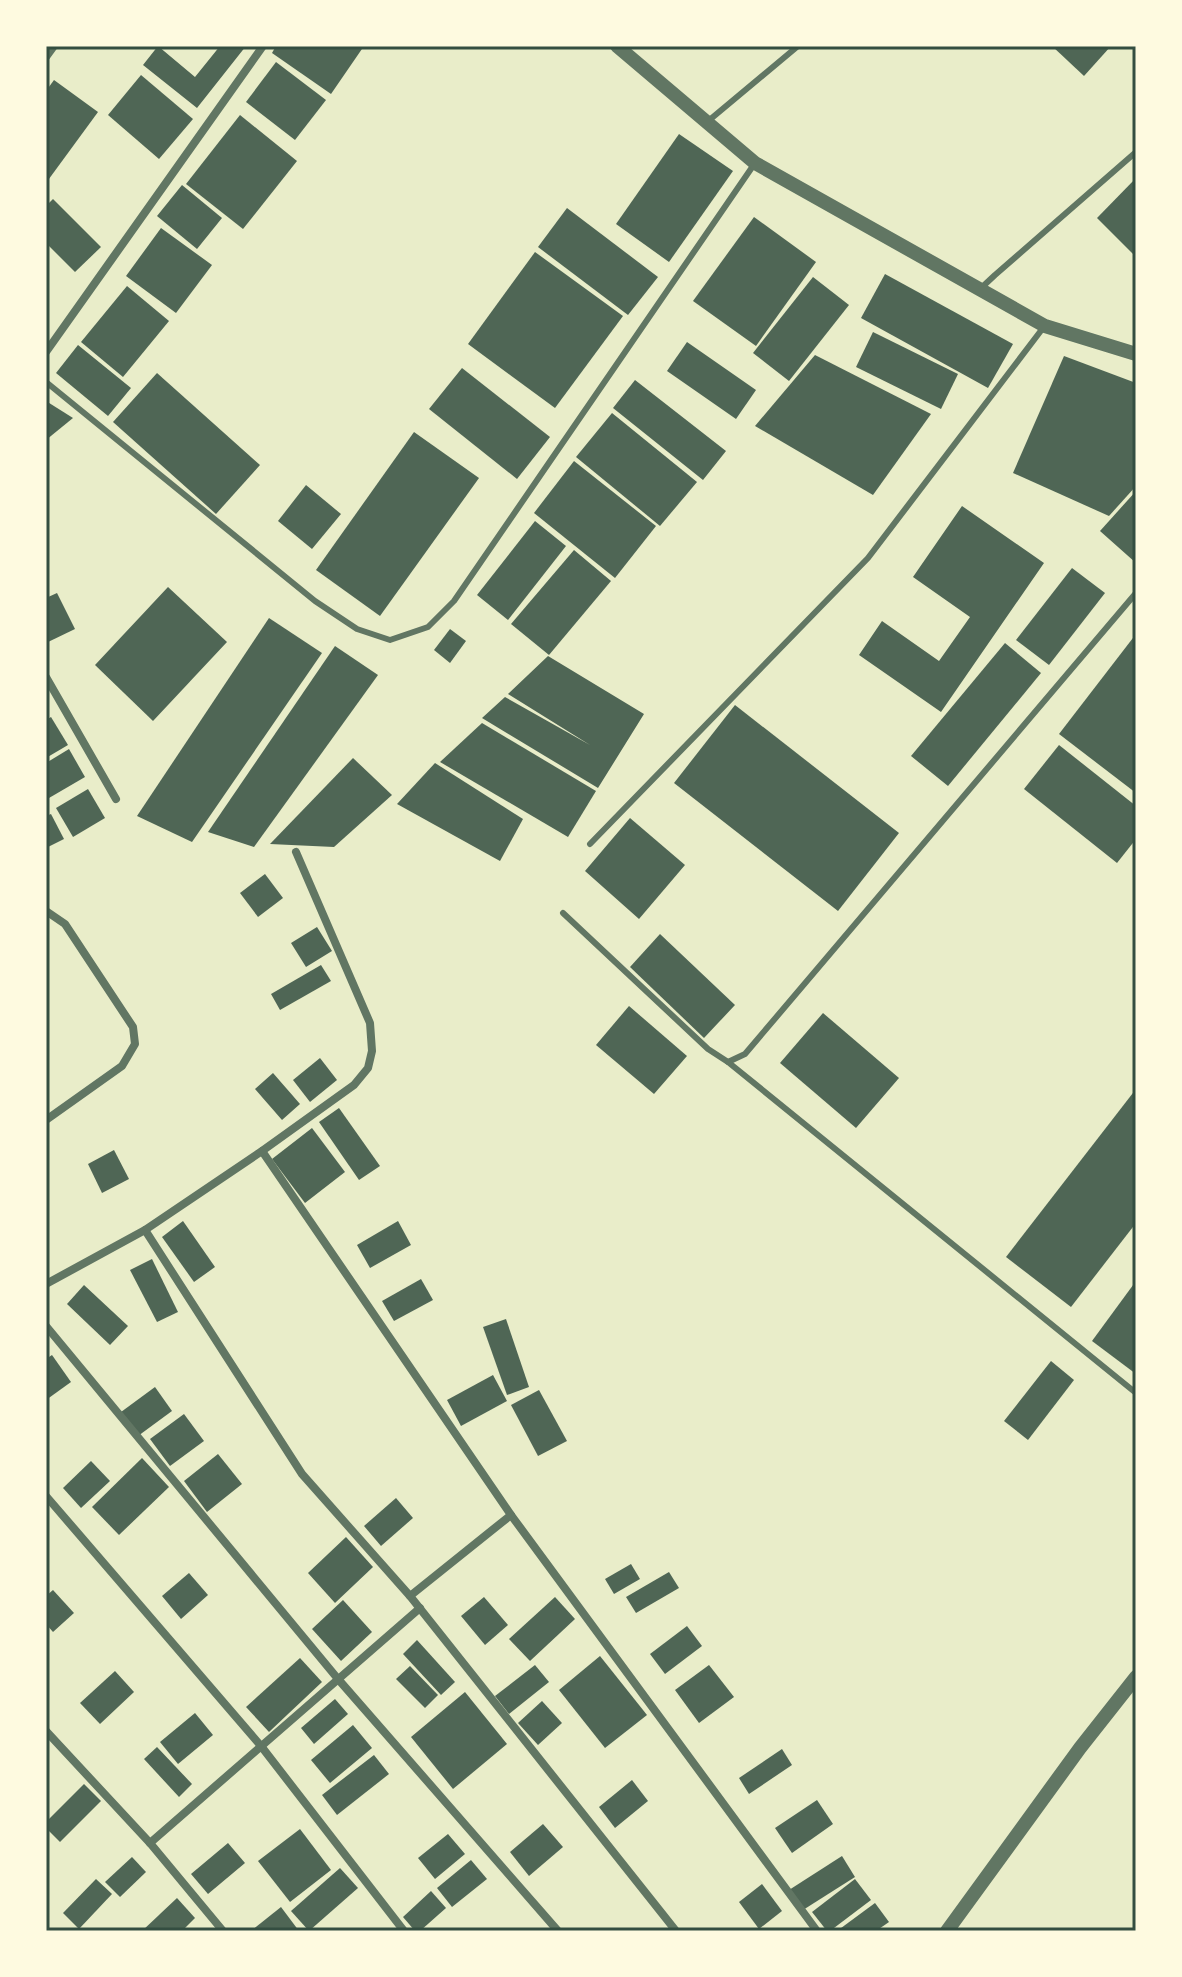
<svg xmlns="http://www.w3.org/2000/svg" width="1182" height="1977" font-family="'Sofia Sans Condensed',sans-serif">
<style>
.building{fill:#4f6655}
.lines{fill:none;stroke-linecap:round;stroke-linejoin:round}
.service{stroke:#617663;stroke-width:6}
.minor{stroke:#617663;stroke-width:8}
.tertiary{stroke:#617663;stroke-width:14}
.neatline{fill:none;stroke:#344e41;stroke-width:3}
</style>
<rect width="100%" height="100%" fill="#e9edc9"/>
<g class="building">
<polygon points="158,46 195,77 220,46 246,46 197,108 143,65"/>
<polygon points="276,46 364,46 331,94 272,53"/>
<polygon points="1052,46 1111,46 1084,76"/>
<polygon points="276,62 326,100 295,140 246,102"/>
<polygon points="141,75 193,119 159,159 108,115"/>
<polygon points="54,80 98,112 46,183 46,91"/>
<polygon points="240,115 297,161 243,229 186,184"/>
<polygon points="679,134 733,171 669,262 616,224"/>
<polygon points="1136,178 1136,257 1097,218"/>
<polygon points="182,185 222,218 197,249 157,216"/>
<polygon points="53,199 101,247 75,272 46,243 46,206"/>
<polygon points="567,208 658,277 628,315 538,247"/>
<polygon points="754,217 816,262 756,346 693,301"/>
<polygon points="161,228 212,265 176,313 126,276"/>
<polygon points="535,252 623,316 555,408 468,344"/>
<polygon points="885,274 1013,344 988,388 861,318"/>
<polygon points="813,277 849,305 789,381 753,353"/>
<polygon points="127,286 169,321 123,377 81,342"/>
<polygon points="873,332 958,374 941,409 856,367"/>
<polygon points="687,342 756,390 736,419 667,371"/>
<polygon points="78,345 131,388 108,416 56,373"/>
<polygon points="815,355 931,414 873,495 755,426"/>
<polygon points="1064,356 1136,383 1136,486 1109,516 1013,473"/>
<polygon points="462,368 550,437 517,479 429,409"/>
<polygon points="157,373 260,465 216,514 113,422"/>
<polygon points="635,380 726,451 703,480 613,408"/>
<polygon points="46,401 73,418 46,440"/>
<polygon points="612,413 697,482 660,526 576,457"/>
<polygon points="414,432 479,478 380,616 316,570"/>
<polygon points="574,461 656,526 615,578 534,513"/>
<polygon points="306,485 341,514 312,549 278,521"/>
<polygon points="1136,491 1136,563 1100,531"/>
<polygon points="962,506 1044,563 941,712 859,655 882,621 939,661 970,617 913,577"/>
<polygon points="535,521 566,546 508,620 477,595"/>
<polygon points="574,550 611,581 549,655 511,624"/>
<polygon points="1072,568 1105,593 1049,665 1016,640"/>
<polygon points="168,587 227,642 153,721 95,665"/>
<polygon points="57,593 75,629 46,643 46,598"/>
<polygon points="269,618 322,653 192,842 137,816"/>
<polygon points="450,629 466,641 450,663 434,650"/>
<polygon points="1136,634 1136,793 1059,734"/>
<polygon points="1005,643 1041,673 948,786 911,756"/>
<polygon points="335,646 378,675 254,847 208,832"/>
<polygon points="548,656 644,714 598,788 482,718 505,697 590,745 508,694"/>
<polygon points="735,705 899,833 838,911 674,783"/>
<polygon points="51,717 68,745 46,758 46,720"/>
<polygon points="482,723 596,791 568,837 440,762"/>
<polygon points="1059,745 1136,806 1136,839 1117,863 1024,789"/>
<polygon points="69,749 85,777 49,798 46,792 46,763"/>
<polygon points="353,758 392,795 334,847 270,844"/>
<polygon points="435,763 523,819 500,861 397,804"/>
<polygon points="88,789 105,818 73,837 56,808"/>
<polygon points="51,814 64,839 46,848 46,816"/>
<polygon points="630,818 685,865 639,919 585,871"/>
<polygon points="265,874 283,898 258,917 240,893"/>
<polygon points="317,927 332,951 306,967 291,943"/>
<polygon points="660,934 735,1005 704,1038 630,967"/>
<polygon points="321,965 331,981 280,1010 271,994"/>
<polygon points="629,1006 687,1056 654,1094 596,1045"/>
<polygon points="823,1013 899,1078 856,1128 780,1063"/>
<polygon points="320,1058 337,1080 310,1102 293,1080"/>
<polygon points="273,1073 300,1104 282,1120 255,1089"/>
<polygon points="1136,1089 1136,1223 1071,1307 1006,1257"/>
<polygon points="339,1108 380,1166 359,1180 319,1122"/>
<polygon points="312,1128 345,1172 305,1203 272,1159"/>
<polygon points="114,1150 129,1179 102,1193 88,1164"/>
<polygon points="183,1221 215,1267 194,1282 162,1237"/>
<polygon points="398,1221 411,1245 370,1268 357,1245"/>
<polygon points="152,1259 178,1312 157,1322 130,1270"/>
<polygon points="421,1279 433,1300 394,1321 382,1301"/>
<polygon points="1136,1281 1136,1374 1092,1341"/>
<polygon points="84,1285 128,1326 110,1345 67,1304"/>
<polygon points="506,1319 529,1387 507,1395 483,1327"/>
<polygon points="52,1355 71,1382 46,1400 46,1359"/>
<polygon points="1051,1361 1074,1380 1028,1440 1004,1421"/>
<polygon points="493,1375 507,1401 461,1426 447,1400"/>
<polygon points="155,1387 172,1411 138,1436 121,1412"/>
<polygon points="539,1390 567,1441 538,1456 511,1405"/>
<polygon points="184,1414 204,1441 170,1466 150,1439"/>
<polygon points="218,1454 242,1484 207,1512 184,1481"/>
<polygon points="142,1458 169,1487 119,1535 92,1507"/>
<polygon points="91,1461 110,1481 81,1508 63,1488"/>
<polygon points="396,1498 413,1518 381,1546 364,1526"/>
<polygon points="346,1537 373,1567 335,1603 308,1573"/>
<polygon points="631,1564 640,1579 614,1594 605,1579"/>
<polygon points="669,1572 679,1588 636,1613 626,1597"/>
<polygon points="189,1573 208,1595 181,1619 162,1596"/>
<polygon points="53,1590 74,1613 53,1632 46,1624 46,1596"/>
<polygon points="484,1597 508,1625 485,1645 461,1616"/>
<polygon points="555,1597 575,1619 530,1661 509,1639"/>
<polygon points="343,1600 372,1632 341,1661 312,1629"/>
<polygon points="687,1626 702,1646 665,1674 650,1654"/>
<polygon points="417,1640 455,1682 441,1695 403,1654"/>
<polygon points="600,1656 647,1715 605,1748 559,1690"/>
<polygon points="300,1658 322,1682 269,1732 246,1707"/>
<polygon points="535,1665 549,1682 509,1714 495,1696"/>
<polygon points="709,1665 734,1697 699,1723 675,1690"/>
<polygon points="410,1666 438,1695 425,1708 396,1679"/>
<polygon points="115,1671 134,1692 100,1724 80,1703"/>
<polygon points="465,1692 507,1744 453,1789 411,1737"/>
<polygon points="335,1699 348,1714 314,1744 301,1728"/>
<polygon points="542,1701 562,1723 538,1745 518,1723"/>
<polygon points="195,1713 213,1735 178,1764 160,1742"/>
<polygon points="353,1725 372,1748 330,1783 311,1760"/>
<polygon points="157,1747 192,1784 179,1797 144,1759"/>
<polygon points="782,1749 792,1765 749,1794 739,1778"/>
<polygon points="374,1755 389,1774 337,1815 322,1795"/>
<polygon points="632,1780 648,1801 615,1828 599,1807"/>
<polygon points="84,1784 101,1801 60,1842 46,1828 46,1822"/>
<polygon points="817,1800 833,1824 792,1853 775,1828"/>
<polygon points="543,1824 563,1847 529,1876 510,1852"/>
<polygon points="300,1829 331,1870 290,1902 258,1861"/>
<polygon points="448,1834 465,1854 435,1879 418,1858"/>
<polygon points="228,1843 245,1863 208,1894 191,1874"/>
<polygon points="842,1856 855,1877 803,1910 789,1890"/>
<polygon points="132,1857 146,1872 120,1897 105,1882"/>
<polygon points="471,1860 487,1879 452,1907 437,1888"/>
<polygon points="340,1868 358,1888 309,1931 291,1911"/>
<polygon points="96,1879 112,1894 79,1929 63,1913"/>
<polygon points="855,1879 871,1900 830,1931 827,1931 812,1912"/>
<polygon points="762,1884 782,1911 759,1929 739,1902"/>
<polygon points="431,1891 446,1908 420,1931 415,1931 403,1917"/>
<polygon points="177,1898 195,1918 182,1931 142,1931"/>
<polygon points="875,1903 889,1922 876,1931 837,1931"/>
<polygon points="281,1907 299,1931 251,1931"/>
</g>
<g class="lines">
<g class="service">
<polyline points="707,122 798,46"/>
<polyline points="980,289 995,275 1136,152"/>
<polyline points="46,382 315,601 357,629 390,640 428,627 454,601 755,163"/>
<polyline points="590,844 868,558 1043,328"/>
<polyline points="563,913 708,1049 728,1062 745,1054 1136,593"/>
<polyline points="728,1062 1136,1393"/>
</g>
<g class="minor">
<polyline points="46,57 54,46"/>
<polyline points="46,352 263,46"/>
<polyline points="46,677 116,799"/>
<polyline points="46,911 65,924 133,1027 135,1044 122,1066 46,1120"/>
<polyline points="262,1151 511,1515 817,1931"/>
<polyline points="145,1230 302,1474 410,1596 676,1931"/>
<polyline points="46,1284 145,1230 262,1151 354,1085 368,1068 372,1051 370,1023 296,852"/>
<polyline points="46,1326 338,1679 558,1931"/>
<polyline points="46,1496 261,1746 404,1931"/>
<polyline points="410,1596 511,1515"/>
<polyline points="46,1731 150,1843 223,1931"/>
<polyline points="150,1843 420,1608"/>
</g>
<g class="tertiary">
<polyline points="617,46 755,163 1045,326 1136,354"/>
<polyline points="947,1931 1080,1748 1136,1677"/>
</g>
</g>
<rect width="1182" height="1977" fill="none" stroke="#fefae0" stroke-width="96"/>
<rect x="48" y="48" width="1086" height="1881" class="neatline"/>
</svg>
